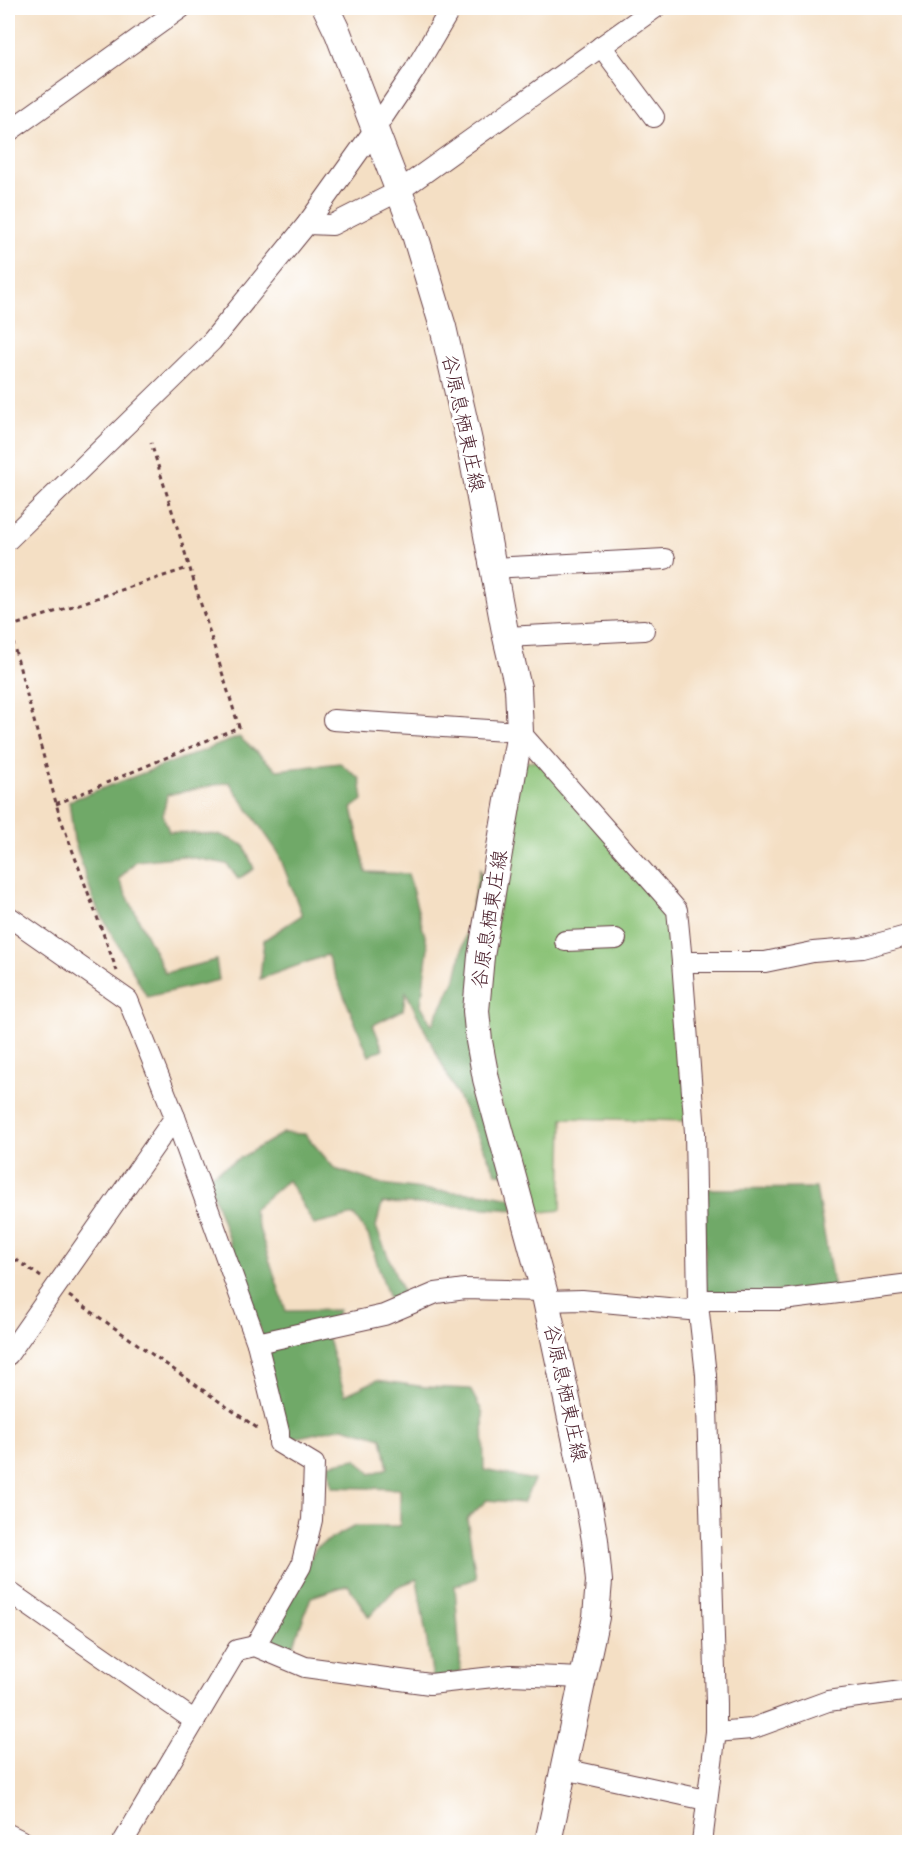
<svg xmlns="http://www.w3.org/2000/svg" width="917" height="1850" font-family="Itim,'Klee One',sans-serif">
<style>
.green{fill:#8bc377;stroke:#6a7151;stroke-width:1.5}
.forest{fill:#70a968;stroke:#5d644a;stroke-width:1.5}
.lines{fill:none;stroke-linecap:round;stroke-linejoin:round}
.minor-casing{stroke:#643c42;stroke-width:22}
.major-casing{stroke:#643c42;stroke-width:28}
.path{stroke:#643c42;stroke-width:3;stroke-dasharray:4.5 4.5;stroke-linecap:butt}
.minor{stroke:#fff;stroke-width:20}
.major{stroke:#fff;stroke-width:26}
.labels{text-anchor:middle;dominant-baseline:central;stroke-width:6;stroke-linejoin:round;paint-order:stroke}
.street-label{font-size:20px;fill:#4a1f2b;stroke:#fff}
</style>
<rect width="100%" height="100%" fill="#fff"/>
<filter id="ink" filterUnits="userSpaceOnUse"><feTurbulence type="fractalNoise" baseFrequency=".0167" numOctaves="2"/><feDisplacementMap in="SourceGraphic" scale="12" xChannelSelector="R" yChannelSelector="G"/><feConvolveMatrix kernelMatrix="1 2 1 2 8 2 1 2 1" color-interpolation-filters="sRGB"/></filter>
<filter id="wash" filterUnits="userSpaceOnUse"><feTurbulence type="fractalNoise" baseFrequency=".008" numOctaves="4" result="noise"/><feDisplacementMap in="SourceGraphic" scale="24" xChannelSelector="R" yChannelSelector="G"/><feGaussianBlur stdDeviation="1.35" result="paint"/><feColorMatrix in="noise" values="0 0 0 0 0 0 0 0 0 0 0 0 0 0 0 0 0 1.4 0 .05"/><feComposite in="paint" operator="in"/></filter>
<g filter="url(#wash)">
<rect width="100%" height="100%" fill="#f4dfc4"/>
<polygon class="green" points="541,761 667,907 671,920 689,1121 563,1118 561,1210 533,1213 495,1082 483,1007 522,762"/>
<g class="forest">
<polygon points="239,737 277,770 340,763 360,779 363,800 352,808 366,872 408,874 428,947 421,1005 432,1025 456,978 480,869 485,885 474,961 505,1174 496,1173 406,992 403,1010 373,1025 383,1049 369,1056 327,955 260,979 264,940 302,915 278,852 229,782 167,795 163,815 169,832 221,835 244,845 254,869 238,879 227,864 183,856 136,861 119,879 165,973 216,960 219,980 147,997 94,902 74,840 69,801"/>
<polygon points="283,1133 305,1134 335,1169 382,1184 437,1191 489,1194 512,1198 514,1210 443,1205 382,1203 376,1227 406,1300 392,1308 368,1235 354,1215 314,1225 288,1180 253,1210 286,1311 339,1310 327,1336 345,1395 377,1380 425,1387 470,1389 483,1413 484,1470 534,1480 523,1503 487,1500 467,1519 476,1578 455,1586 461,1672 433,1679 417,1579 397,1587 369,1617 348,1585 311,1597 290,1655 266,1646 316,1547 355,1526 400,1526 400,1489 332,1487 329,1464 356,1459 371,1474 388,1468 382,1438 343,1427 286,1440 265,1344 207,1177"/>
<polygon points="816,1188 834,1289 706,1295 703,1189"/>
</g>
</g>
<g filter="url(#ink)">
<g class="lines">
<g class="minor-casing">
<g id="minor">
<polyline points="601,46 654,117"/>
<polyline points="8,132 181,8"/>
<polyline points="307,224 332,225 399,191 655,8"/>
<polyline points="8,540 212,341 307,224 375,129 414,71 451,8"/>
<polyline points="493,568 665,559"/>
<polyline points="506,637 644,630"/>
<polyline points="333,720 520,732 677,910 682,962 695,1132 698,1304 706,1375 716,1704 716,1732 702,1842"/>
<polyline points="8,916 128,1000 175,1117 257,1343 279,1432 279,1443 314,1464 312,1520 301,1566 255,1646"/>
<polyline points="565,941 616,939"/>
<polyline points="682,962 765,962 813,952 862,948 910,935"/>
<polyline points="546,1301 582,1300 689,1310 698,1304 708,1300 783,1300 910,1284"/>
<polyline points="257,1343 384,1315 436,1293 465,1289 544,1291"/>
<polyline points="8,1355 175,1117"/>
<polyline points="8,1591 195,1721"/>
<polyline points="716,1732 751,1729 828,1701 910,1690"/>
<polyline points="564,1769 706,1800"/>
<polyline points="8,1834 24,1842"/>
<polyline points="123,1842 237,1650 255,1646 305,1667 430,1684 511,1675 582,1678"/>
</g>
</g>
<g class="major-casing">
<polyline id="major" points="326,8 338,33 413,228 443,327 471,450 506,637 518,688 520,732 481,956 476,1011 479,1041 486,1079 544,1291 586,1489 595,1540 599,1581 596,1617 548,1842"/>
</g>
<g class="path">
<polyline points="8,624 59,814 117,971"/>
<polyline points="9,627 188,568"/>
<polyline points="56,804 239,727 151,443"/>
<polyline points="8,1254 41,1277"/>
<polyline points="69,1296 260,1430"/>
</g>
<use href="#minor" class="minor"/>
<use href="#major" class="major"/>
</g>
</g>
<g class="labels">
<g class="street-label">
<text transform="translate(464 423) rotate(78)">谷原息栖東庄線</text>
<text transform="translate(489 919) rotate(-81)">谷原息栖東庄線</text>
<text transform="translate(566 1393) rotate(78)">谷原息栖東庄線</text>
</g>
</g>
<rect width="917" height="1850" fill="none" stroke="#fff" stroke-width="30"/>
</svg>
